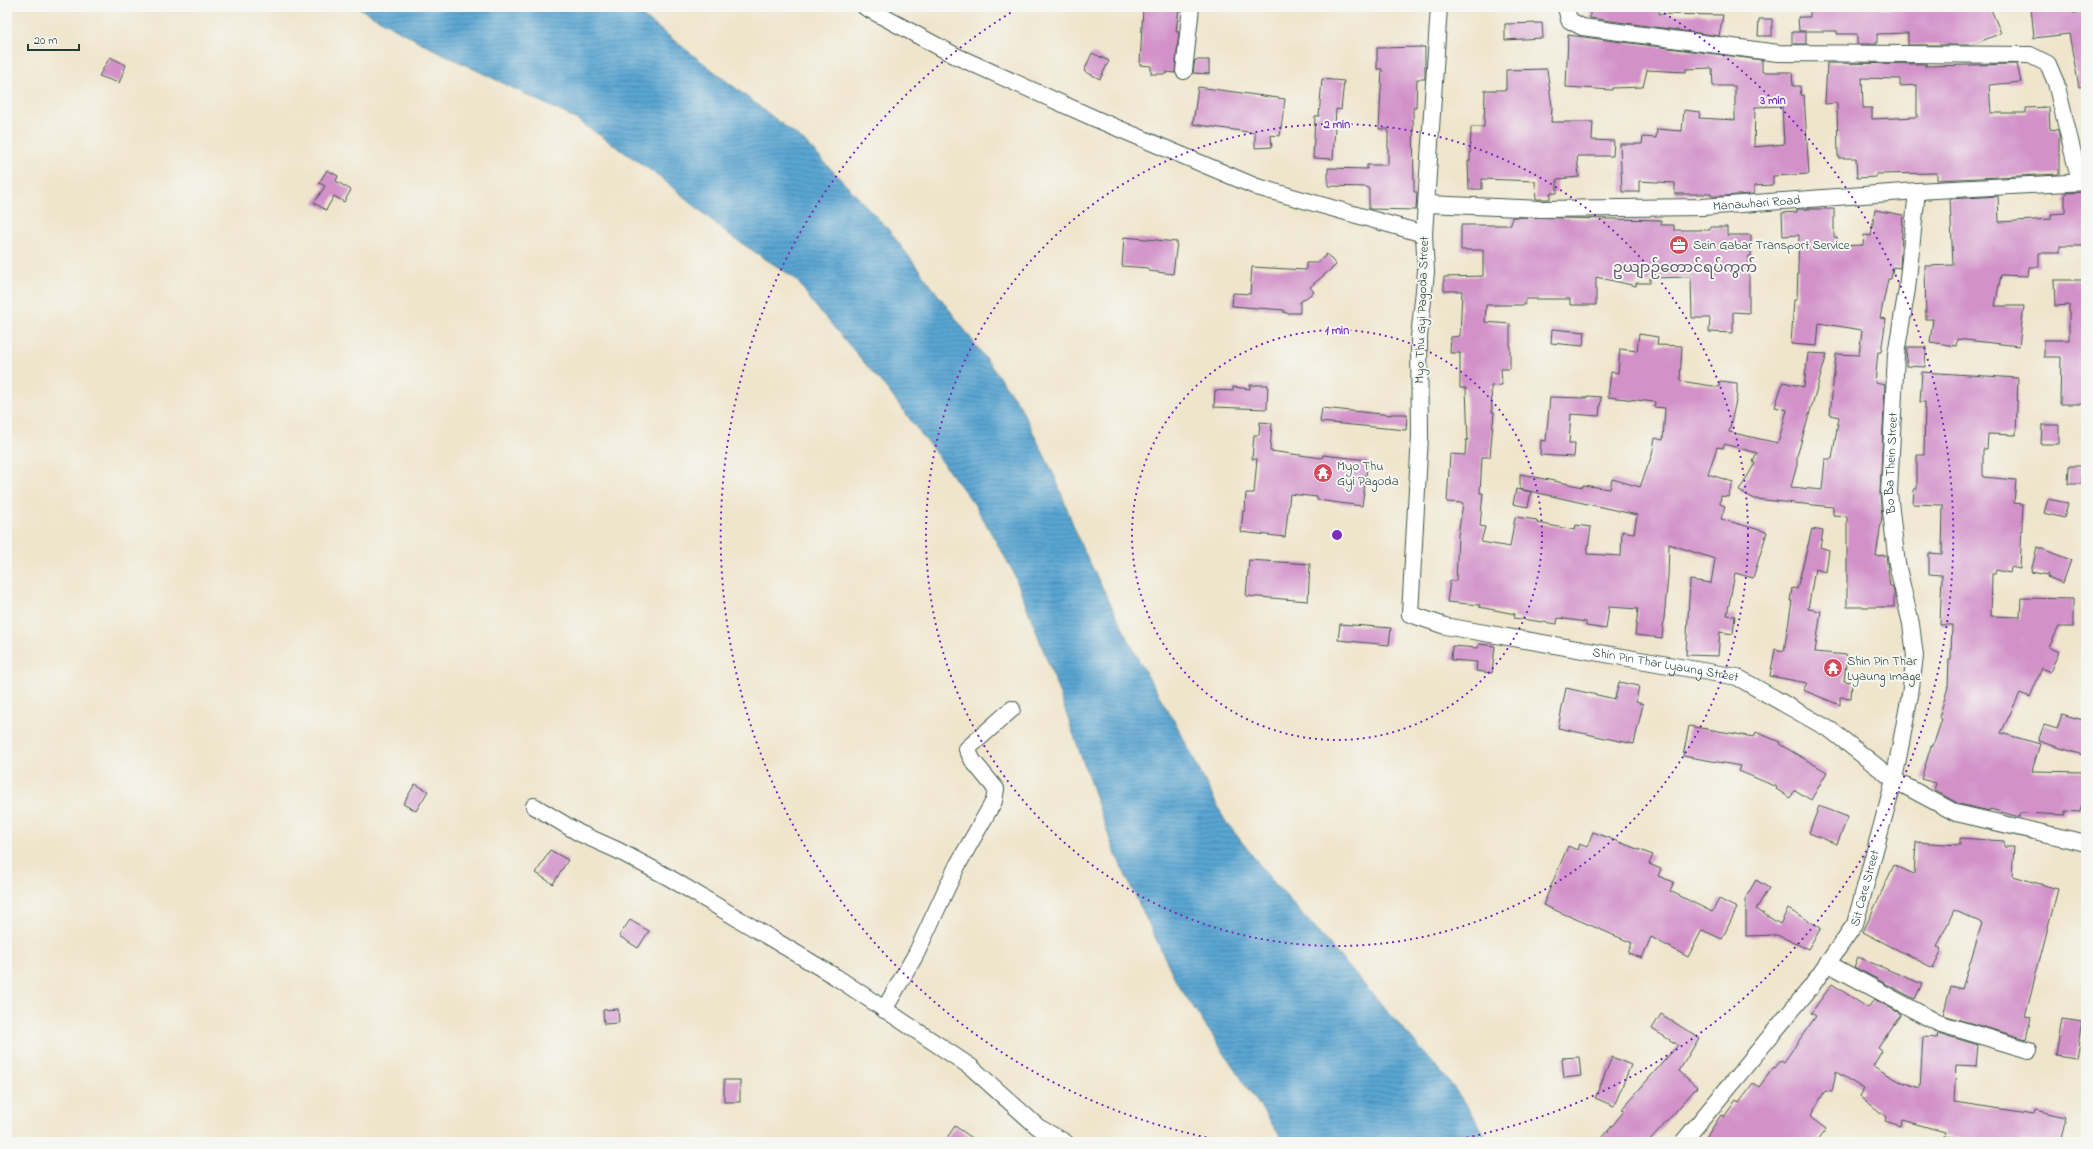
<svg xmlns="http://www.w3.org/2000/svg" width="2093" height="1149" font-family="'Indie Flower','Noto Sans Myanmar',sans-serif">
<style>
.water{fill:url(#water-rules);stroke:#3c7183}
.building{fill:#d291c9;fill-rule:evenodd}
.lines{fill:none;stroke-linecap:round;stroke-linejoin:round}
.minor-casing{stroke:#3e564b;stroke-width:18}
.minor{stroke:#fff;stroke-width:16}
.ring{fill:none;stroke:#7b2cbf;stroke-width:2;stroke-dasharray:2 4}
.labels{text-anchor:middle;dominant-baseline:central;stroke-width:4;stroke-linejoin:round;paint-order:stroke}
.street-label{font-size:13px;fill:#1f3d34;stroke:#f6f6f2}
.poi-label{font-size:13px;fill:#1f3d34;stroke:#f6f6f2;text-anchor:start}
.quarter-label{font-size:15px;fill:#5e5a68;stroke:#f6f6f2}
.centre{fill:#7b2cbf;stroke:#f6f6f2;stroke-width:2}
.ring-label{font-size:12px;text-anchor:middle;font-weight:bold;fill:#7b2cbf;stroke:#f6f6f2;stroke-width:4;stroke-linejoin:round;paint-order:stroke}
</style>
<defs>
<pattern id="water-rules" width="6" height="5" patternUnits="userSpaceOnUse"><rect width="6" height="5" fill="#5aa5d2"/><path d="M0 2.5h6" fill="none" stroke="#4a88ab"/></pattern>
</defs>
<rect width="100%" height="100%" fill="#f6f6f2"/>
<filter id="ink" filterUnits="userSpaceOnUse"><feTurbulence type="fractalNoise" baseFrequency=".025" numOctaves="2"/><feDisplacementMap in="SourceGraphic" scale="8" xChannelSelector="R" yChannelSelector="G"/><feConvolveMatrix kernelMatrix="1 2 1 2 8 2 1 2 1" color-interpolation-filters="sRGB"/></filter>
<filter id="wash" filterUnits="userSpaceOnUse"><feTurbulence type="fractalNoise" baseFrequency=".012" numOctaves="4" result="noise"/><feDisplacementMap in="SourceGraphic" scale="16" xChannelSelector="R" yChannelSelector="G"/><feGaussianBlur stdDeviation="0.9" result="paint"/><feColorMatrix in="noise" values="0 0 0 0 0 0 0 0 0 0 0 0 0 0 0 0 0 1.4 0 .05"/><feComposite in="paint" operator="in"/></filter>
<g filter="url(#wash)">
<rect width="100%" height="100%" fill="#efe5cc"/>
<polygon class="water" points="357,7 629,7 648,20 805,142 888,229 958,321 1019,404 1055,477 1080,543 1140,663 1177,726 1224,819 1269,877 1312,925 1452,1085 1491,1142 1284,1142 1177,983 1114,851 1053,675 1013,571 975,505 887,389 813,303 796,279 732,237 659,176 576,119 425,45"/>
<g id="blocks">
<g class="building">
<polygon points="1143,7 1179,7 1176,32 1179,32 1175,73 1166,72 1166,74 1151,74 1151,66 1140,65"/>
<polygon points="1590,7 1659,9 1659,14 1723,15 1719,36 1590,18"/>
<polygon points="1810,7 1881,7 1881,9 1990,7 2001,33 1972,45 1908,45 1908,33 1877,34 1877,44 1857,44 1857,34 1837,34 1837,31 1799,31 1798,17 1810,17"/>
<polygon points="2031,7 2072,7 2073,13 2086,12 2086,86 2079,87 2069,34 2034,38"/>
<polygon points="1759,19 1772,19 1772,36 1758,36"/>
<polygon points="1542,23 1543,38 1505,40 1505,24"/>
<rect x="1792" y="32" width="14" height="12"/>
<path d="M1568 35 1762 60V72H1792L1793 86H1800L1801 95H1804L1809 174 1773 176V185L1754 186V194L1723 196H1711V194H1675V183L1639 181V192H1622L1620 144H1642L1643 137 1656 138 1657 129 1682 131 1684 110 1700 112 1699 118 1735 120V86H1713L1712 68 1686 69V72L1647 70 1643 87 1612 88V90L1566 87ZM1782 106 1784 144 1754 147 1755 107Z"/>
<polygon points="1425,47 1425,79 1417,79 1416,108 1413,108 1414,192 1417,192 1416,210 1369,209 1369,189 1367,187 1328,186 1328,168 1367,169 1367,165 1388,165 1388,129 1379,129 1382,69 1377,69 1377,48"/>
<polygon points="1092,53 1109,61 1100,79 1084,71"/>
<polygon points="110,57 126,65 119,83 99,76"/>
<polygon points="1195,60 1209,60 1209,74 1193,73"/>
<path d="M1827 63 1928 64 1924 66 2017 64 2021 82 1989 85 1991 113H2026V108L2049 107 2050 129 2058 130 2059 134V174L1937 180V173L1876 174V177L1857 178 1856 158H1838L1837 103 1825 104ZM1862 78 1900 79V86L1917 85V117L1872 119V108H1863Z"/>
<polygon points="1547,69 1552,107 1551,122 1593,122 1592,140 1614,141 1613,156 1577,156 1579,177 1557,179 1557,193 1550,193 1550,199 1536,199 1535,181 1482,179 1482,189 1469,189 1468,161 1470,161 1471,127 1484,127 1485,90 1506,90 1506,70"/>
<polygon points="1322,79 1344,81 1341,110 1336,109 1333,159 1313,158 1315,116 1319,116"/>
<polygon points="1198,87 1285,99 1280,136 1271,135 1272,147 1255,148 1255,133 1193,124"/>
<polygon points="327,170 338,176 336,181 351,190 344,202 334,196 326,210 314,203 325,186 319,183"/>
<polygon points="2086,192 2086,246 2060,246 2060,253 2039,253 2039,267 2029,267 2028,276 2001,275 1995,306 2024,306 2019,346 1957,339 1956,346 1930,342 1933,319 1926,319 1925,266 1953,265 1950,199 1998,196 1999,222 2051,219 2051,214 2065,213 2065,193"/>
<polygon points="1797,209 1834,209 1834,237 1837,237 1837,246 1863,245 1864,235 1871,236 1875,210 1903,215 1900,268 1893,267 1891,279 1888,279 1880,318 1886,319 1881,352 1878,352 1875,383 1885,385 1880,493 1882,516 1876,556 1886,555 1890,586 1892,586 1894,592 1894,607 1847,607 1847,516 1833,515 1833,507 1755,499 1739,491 1755,463 1753,462 1757,453 1724,444 1723,448 1717,447 1708,474 1733,482 1728,497 1721,496 1720,504 1725,506 1721,519 1767,532 1753,578 1735,573 1727,615 1735,616 1733,634 1720,632 1718,656 1686,655 1690,580 1711,583 1715,559 1669,544 1668,577 1662,638 1635,635 1638,609 1609,607 1606,629 1586,626 1586,622 1558,618 1557,624 1514,618 1515,614 1479,607 1480,605 1447,602 1450,581 1456,581 1458,535 1463,503 1447,502 1450,454 1465,455 1466,440 1468,440 1466,388 1460,388 1460,353 1450,353 1451,337 1460,336 1462,291 1444,291 1444,277 1483,276 1483,250 1461,250 1461,225 1511,225 1512,217 1661,220 1661,225 1674,225 1674,230 1710,230 1710,227 1727,227 1727,235 1751,235 1751,256 1749,256 1749,313 1733,312 1733,333 1709,332 1710,318 1692,318 1691,277 1650,278 1650,283 1636,283 1636,286 1596,277 1596,305 1570,305 1570,299 1525,299 1525,305 1486,305 1485,322 1510,324 1510,369 1501,369 1502,385 1491,386 1492,412 1494,412 1490,457 1482,457 1480,493 1483,493 1480,526 1485,527 1481,542 1510,547 1515,517 1537,520 1537,523 1575,530 1576,525 1591,527 1587,554 1621,556 1622,531 1634,533 1637,515 1520,489 1520,474 1583,487 1583,485 1610,489 1612,479 1640,487 1652,455 1655,438 1663,440 1665,408 1654,407 1655,402 1608,397 1611,372 1618,373 1620,349 1637,351 1639,334 1658,337 1657,345 1682,346 1680,381 1719,387 1720,381 1737,383 1737,396 1729,432 1778,443 1787,410 1775,407 1783,382 1804,387 1808,353 1827,354 1797,456 1797,465 1791,487 1822,490 1825,459 1832,459 1839,417 1830,415 1836,354 1859,355 1862,330 1819,323 1817,346 1791,344 1794,300 1797,300 1799,235 1783,236 1782,213 1797,212"/>
<polygon points="1124,237 1177,242 1173,274 1149,271 1149,268 1122,266"/>
<polygon points="1327,254 1336,265 1310,287 1314,292 1300,302 1300,313 1284,313 1284,310 1232,306 1233,293 1250,294 1252,267 1306,270 1306,263 1317,263"/>
<polygon points="2054,280 2086,280 2084,404 2060,404 2061,357 2044,357 2044,340 2069,340 2069,305 2055,306"/>
<polygon points="1552,329 1585,332 1583,346 1551,343"/>
<polygon points="1907,347 1926,347 1925,367 1906,366"/>
<polygon points="1922,372 2018,378 2016,435 1988,434 1987,449 1983,449 1983,477 2016,480 2014,503 2023,504 2020,569 2011,567 2010,573 1996,570 1995,574 1992,574 1991,616 2020,617 2021,598 2073,599 2073,627 2059,627 2049,647 2059,652 2050,672 2042,668 2030,697 2020,693 2001,733 2040,744 2032,771 2086,772 2086,805 2082,804 2080,812 2065,811 2065,815 2020,813 2019,817 1990,809 1989,811 1959,804 1934,790 1936,783 1921,779 1931,746 1933,746 1942,719 1939,718 1948,687 1949,660 1951,660 1952,625 1940,625 1942,575 1929,574 1929,553 1942,554 1943,505 1913,504 1914,489 1917,489 1917,455 1924,455 1925,402 1920,402"/>
<polygon points="1250,385 1268,385 1267,409 1214,407 1215,390 1233,391 1233,387 1250,389"/>
<polygon points="1587,396 1601,397 1599,416 1571,414 1569,443 1575,443 1574,457 1540,455 1541,440 1546,441 1550,397 1587,398"/>
<polygon points="1322,408 1391,415 1391,414 1407,414 1406,430 1320,422"/>
<polygon points="1260,422 1272,423 1270,451 1322,458 1323,455 1368,460 1362,506 1317,500 1317,497 1290,494 1285,537 1241,532 1243,511 1245,511 1246,493 1254,493 1257,459 1252,459 1254,435 1259,435"/>
<polygon points="2042,425 2059,425 2059,444 2041,444"/>
<polygon points="2069,466 2082,466 2082,484 2068,484"/>
<polygon points="1516,489 1531,492 1528,507 1513,504"/>
<polygon points="2048,499 2068,503 2064,518 2044,513"/>
<polygon points="1812,529 1823,531 1820,547 1829,550 1826,572 1815,569 1808,609 1821,611 1815,652 1847,655 1844,681 1852,682 1851,698 1840,697 1840,705 1803,690 1807,683 1770,676 1775,649 1784,651 1792,601 1790,601 1792,588 1797,589"/>
<polygon points="2037,547 2071,560 2063,583 2047,577 2048,575 2031,572"/>
<polygon points="1249,560 1310,564 1308,601 1246,596"/>
<polygon points="1340,624 1391,628 1389,645 1338,640"/>
<polygon points="1479,644 1495,646 1492,673 1476,671 1477,662 1451,660 1452,646 1478,648"/>
<polygon points="1619,682 1639,686 1636,702 1643,704 1634,744 1558,728 1566,688 1615,699"/>
<polygon points="2062,714 2086,721 2086,756 2038,741 2044,725 2057,729"/>
<polygon points="1689,726 1754,737 1756,732 1780,742 1779,744 1827,772 1811,800 1795,790 1790,798 1776,789 1777,787 1739,771 1741,766 1683,756"/>
<polygon points="415,784 428,791 416,811 403,804"/>
<polygon points="1819,806 1848,817 1837,844 1809,833"/>
<polygon points="1593,832 1653,855 1649,864 1661,869 1658,876 1674,882 1670,891 1712,912 1719,899 1737,908 1722,939 1702,930 1688,957 1651,937 1642,958 1628,953 1632,943 1543,905 1568,846 1577,850 1579,844 1587,847"/>
<polygon points="1960,838 2004,841 2004,847 2014,847 2012,876 2058,889 2025,1016 2031,1017 2026,1039 1943,1015 1951,986 1962,989 1982,923 1954,910 1937,947 1942,949 1933,968 1863,932 1894,865 1914,874 1916,842 1960,845"/>
<polygon points="550,850 568,860 553,884 536,873"/>
<polygon points="1756,880 1769,888 1756,909 1780,924 1788,909 1821,928 1808,949 1777,935 1746,936 1746,897"/>
<polygon points="630,920 649,931 638,948 619,936"/>
<polygon points="1858,957 1922,984 1915,999 1854,967"/>
<polygon points="1832,984 1868,1008 1874,999 1901,1014 1878,1048 1882,1051 1873,1066 1899,1081 1920,1088 1923,1037 1937,1038 1938,1033 1978,1045 1976,1066 1956,1065 1954,1102 2034,1114 2035,1110 2067,1117 2061,1142 2038,1142 2022,1139 2022,1142 1986,1142 1944,1136 1945,1132 1902,1120 1901,1126 1885,1121 1886,1117 1860,1096 1864,1089 1836,1072 1832,1092 1825,1091 1810,1117 1826,1129 1816,1142 1703,1142 1721,1115 1724,1117 1736,1100 1739,1102 1753,1083 1759,1087 1774,1067 1775,1068 1781,1060 1784,1062 1816,1016 1811,1013"/>
<polygon points="618,1009 619,1023 604,1024 603,1010"/>
<polygon points="1661,1014 1699,1038 1679,1071 1697,1087 1649,1142 1599,1142 1625,1110 1622,1109 1678,1045 1652,1029"/>
<polygon points="2062,1019 2082,1022 2076,1058 2056,1055"/>
<polygon points="1579,1057 1581,1076 1564,1078 1562,1058"/>
<polygon points="1612,1057 1631,1065 1614,1106 1595,1098"/>
<rect x="724" y="1080" width="16" height="22"/>
<polygon points="955,1126 978,1142 944,1142"/>
</g>
</g>
</g>
<g filter="url(#ink)">
<use href="#blocks" fill-opacity="0" stroke="#3e564b" stroke-width="1"/>
<g class="lines">
<g class="minor-casing">
<g id="minor">
<polyline points="865,7 956,56 1096,119 1257,187 1424,234"/>
<path id="s1" d="M1439 7 1424 234 1426 272 1419 337 1420 436 1410 614 1445 626 1737 677 1832 731 1894 780 1956 813 2086 843"/>
<polyline points="1566,7 1569,20 1582,27 1778,53 2030,55 2048,64 2056,83 2080,182"/>
<polyline points="1184,71 1191,7"/>
<path id="s2" d="M1427 204 1541 209 1702 207 1917 191 2086 182"/>
<polyline points="534,806 579,833 617,850 668,877 836,977 971,1067 1038,1127 1065,1142"/>
<polyline points="1827,963 1938,1023 2029,1050"/>
<polyline points="884,1010 916,954 957,866 994,801 996,789 973,761 967,749 1012,709"/>
<path id="s3" d="M1683 1142 1811 987 1855 924 1894 780 1910 695 1915 656 1911 624 1897 564 1889 493 1896 354 1907 289 1917 191"/>
</g>
</g>
<use href="#minor" class="minor"/>
</g>
</g>
<g class="ring">
<circle cx="1337" cy="535" r="205"/>
<circle cx="1337" cy="535" r="411"/>
<path d="M1230 1142A616 616 0 0 1 1015 10M1659 10A616 616 0 0 1 1444 1142"/>
</g>
<defs>
<g id="office-disc" transform="scale(1)"><circle r="9.5" fill="#d1495b" stroke="#f6f6f2"/><path d="M-6-3h4V-5.5h4V-3h4V5H-6ZM-1-4.5V-3h2v-1.5ZM-6 0V1H6V0Z" fill="#fff"/></g>
<g id="temple-disc" transform="scale(1)"><circle r="9.5" fill="#d1495b" stroke="#f6f6f2"/><path d="M0-6L5-2H3V0L6.5 2.5H4V6H1.5V3h-3V6H-4V2.5H-6.5L-3 0V-2H-5Z" fill="#fff"/></g>
</defs>
<g fill-rule="evenodd">
<use href="#office-disc" x="1679" y="245"/>
<use href="#temple-disc" x="1323" y="473"/>
<use href="#temple-disc" x="1833" y="668"/>
</g>
<g class="labels">
<g class="street-label">
<text stroke="none"><textPath href="#s2" startOffset="330">Manawhari Road</textPath></text>
<text transform="translate(1422 310) rotate(-88)">Myo Thu Gyi Pagoda Street</text>
<text stroke="none"><textPath href="#s3" startOffset="748">Bo Ba Thein Street</textPath></text>
<text stroke="none"><textPath href="#s1" startOffset="869">Shin Pin Thar Lyaung Street</textPath></text>
<text stroke="none"><textPath href="#s3" startOffset="315">Sit Care Street</textPath></text>
</g>
<g class="poi-label">
<text x="1693" y="245">Sein Gabar Transport Service</text>
<text x="1337" y="466">Myo Thu<tspan x="1337" dy="15">Gyi Pagoda</tspan></text>
<text x="1847" y="661">Shin Pin Thar<tspan x="1847" dy="15">Lyaung Image</tspan></text>
</g>
<g class="quarter-label">
<text x="1685" y="268">ဥယျာဉ်တောင်ရပ်ကွက်</text>
</g>
</g>
<circle cx="1337" cy="535" r="6" class="centre"/>
<g class="ring-label">
<text x="1773" y="104">3 min</text>
<text x="1337" y="128">2 min</text>
<text x="1337" y="334">1 min</text>
</g>
<rect width="2093" height="1149" fill="none" stroke="#f6f6f2" stroke-width="24"/>
<path d="M28 44v6h51v-6" fill="none" stroke="#1f3d34" stroke-width="2"/>
<text x="34" y="44" font-size="12" fill="#1f3d34" stroke="#f6f6f2" stroke-width="3" paint-order="stroke">20 m</text>
</svg>
